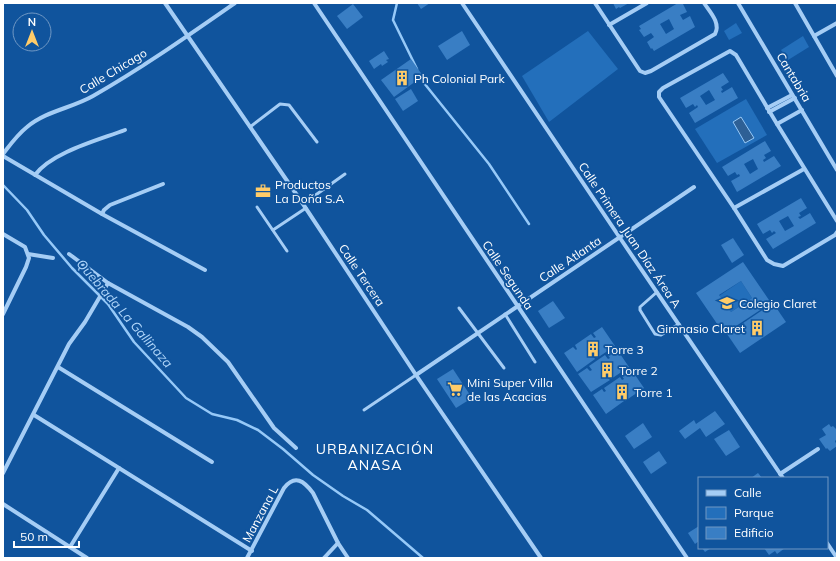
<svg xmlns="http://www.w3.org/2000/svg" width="840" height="561" font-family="Mulish,sans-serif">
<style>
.green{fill:#236fbb}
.water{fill:#2e6095;stroke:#96c9f8}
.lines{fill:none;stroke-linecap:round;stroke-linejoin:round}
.stream{stroke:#96c9f8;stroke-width:2.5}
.building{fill:#397ec4;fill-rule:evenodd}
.lane{stroke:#a5cdf5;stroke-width:3}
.street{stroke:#a5cdf5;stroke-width:4}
.labels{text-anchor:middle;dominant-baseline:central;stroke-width:3.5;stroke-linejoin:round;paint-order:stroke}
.street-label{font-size:12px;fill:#fff;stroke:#10549d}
.poi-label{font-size:12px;fill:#fff;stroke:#10549d;text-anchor:start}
.water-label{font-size:13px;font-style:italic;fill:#b1d7fb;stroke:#10549d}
.quarter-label{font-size:14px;letter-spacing:1px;fill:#fff;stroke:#10549d}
</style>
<rect width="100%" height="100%" fill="#10549d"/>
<g class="green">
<polygon points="736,23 742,33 729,40 724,31"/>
<polygon points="588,31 618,69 549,122 522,76"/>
<polygon points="803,36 809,47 788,60 781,50"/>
<polygon points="746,99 767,135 717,163 695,129"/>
<polygon points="741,281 752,298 731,312 719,296"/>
</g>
<polygon class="water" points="741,117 754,138 745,143 733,122"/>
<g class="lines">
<g class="stream">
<polyline points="397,3 393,20 417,69"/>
<polyline points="420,75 424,83 489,164 529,224"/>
<polyline points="3,185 27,210 44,235 72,268 108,304 134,342 186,398 212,414 237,420 258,430 283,449 313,475 343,496 367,510 423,558"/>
</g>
</g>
<g class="building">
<polygon points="417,3 430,3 421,9"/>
<polygon points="613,3 629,3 620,8 619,7 616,9"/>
<path d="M678 3 683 4 687 12 680 15 683 20 690 16 695 27 654 51 652 48 651 49 647 42 654 37 651 33 644 37 639 30 641 29 639 26ZM669 19 674 29 666 34 660 24Z"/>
<polygon points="353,4 363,17 347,29 337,16"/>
<polygon points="462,31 470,45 447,60 438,46"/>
<polygon points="384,51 389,59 386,60 388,62 382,66 381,64 374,69 369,61"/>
<polygon points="411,59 423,76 394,97 381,80"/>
<path d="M723 73 729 82 721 87 723 90 721 91 722 93 732 87 738 98 695 123 689 113 698 107 697 105 695 107 693 104 686 108 680 98ZM709 90 715 100 706 105 700 96Z"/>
<polygon points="411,89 418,101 403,111 395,99"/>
<path d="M765 141 771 151 764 155 766 158 763 160 764 162 774 156 781 166 737 192 731 181 740 176 739 174 737 175 735 172 728 176 722 167ZM753 159 758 169 750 174 744 164Z"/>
<path d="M801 198 807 208 799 213 801 216 798 217 800 219 810 213 816 223 773 249 766 239 776 233 774 231 772 233 770 230 763 234 757 224ZM788 216 794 226 785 231 779 221Z"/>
<polygon points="733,238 744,255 732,263 721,245"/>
<path d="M743 262 771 303 724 334 696 293ZM741 281 752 298 731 312 719 295Z"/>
<polygon points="553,301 565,318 549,328 538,311"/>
<polygon points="773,303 786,322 740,353 727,334"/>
<polygon points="602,327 615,346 597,358 594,355 593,356 595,359 577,372 564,353 573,347 576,350 577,349 575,345 591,334 594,338 596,337 593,333"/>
<polygon points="616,348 629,367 611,379 609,376 607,377 610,380 591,392 578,374 587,368 590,371 592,370 589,366 605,355 608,359 610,358 607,354"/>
<polygon points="453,369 472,398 456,408 437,379"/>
<polygon points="631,369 644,388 625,401 623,397 622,398 624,401 606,414 593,395 602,389 604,392 606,391 604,388 620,377 622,380 624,379 622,376"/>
<polygon points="715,411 725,424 706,437 700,428 685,439 679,431 694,420 696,424"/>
<polygon points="643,423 652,437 634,449 625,436"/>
<polygon points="829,424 831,427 833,426 837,430 837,439 835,441 837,446 830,451 827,448 826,449 819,439 826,435 822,429"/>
<polygon points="729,430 740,447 726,456 714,439"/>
<polygon points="659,451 667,463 651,474 643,462"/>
<polygon points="758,473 762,478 751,478"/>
<polygon points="699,526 699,541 695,544 688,533"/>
<polygon points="702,548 711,548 705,552"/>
<polygon points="764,548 785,548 777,554 775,551 769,555"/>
</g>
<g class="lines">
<g class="lane">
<polyline points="250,127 280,104 289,105 317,142"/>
<polyline points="303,204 345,174"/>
<polyline points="257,207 287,251"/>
<polyline points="273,230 306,208"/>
<polyline points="657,292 640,307 640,310 655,334 661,335 679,324"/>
<polyline points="459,308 504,368"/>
<polyline points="505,314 535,362"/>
<polyline points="364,410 416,375"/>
</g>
<g class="street">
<polyline points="165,3 303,204 416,375 541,558"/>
<polyline points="314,3 687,558"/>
<polyline points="462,3 620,238 783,478"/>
<path d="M595 3 640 71 645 73 651 71 715 34C721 23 710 12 704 3"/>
<polyline points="738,3 837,170"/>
<polyline points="795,3 837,76"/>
<polyline points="609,25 647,3"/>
<polyline points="814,36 837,23"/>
<polyline points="767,108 792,95"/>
<polyline points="769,112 795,98"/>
<polyline points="777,124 802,110"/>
<path d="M3 154C10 145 17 135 27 127 46 111 72 108 93 96 142 68 189 35 235 3"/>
<polyline points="3,156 102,214 205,270"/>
<path d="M35 175C52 152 99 140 125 130"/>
<polyline points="734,208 804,169"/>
<polyline points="102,214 104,210 110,205 163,184"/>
<polyline points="837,221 777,124 736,55 730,51 663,88 659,92 659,97 734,208 767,260 774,264 783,266 835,235 837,232"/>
<polyline points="3,234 25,247 29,258 26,267 3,314"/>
<polyline points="28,254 53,258"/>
<polyline points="69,254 108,283 188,327 202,337 228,362 274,428 296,448"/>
<polyline points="58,367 212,462"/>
<polyline points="416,375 694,187"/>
<polyline points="34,415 252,551"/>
<polyline points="3,473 69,344 85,322 108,283"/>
<polyline points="780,474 818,449"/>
<polyline points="3,504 87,558"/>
<polyline points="827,543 837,558"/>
<polyline points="70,547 119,468"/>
<path d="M247 558 284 488C295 474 304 481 313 493L338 543 348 558"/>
<polyline points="324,558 338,543"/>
</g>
</g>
<defs>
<g id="building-bare" transform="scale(1.2)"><path d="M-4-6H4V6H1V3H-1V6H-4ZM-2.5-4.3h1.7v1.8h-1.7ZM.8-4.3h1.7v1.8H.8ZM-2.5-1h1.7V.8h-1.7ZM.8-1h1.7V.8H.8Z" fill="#ffcc69" stroke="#10549d" stroke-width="2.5" paint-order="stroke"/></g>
<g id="office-bare" transform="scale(1.2)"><path d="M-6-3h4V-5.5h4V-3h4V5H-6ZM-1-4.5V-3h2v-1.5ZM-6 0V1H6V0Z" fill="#ffcc69" stroke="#10549d" stroke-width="2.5" paint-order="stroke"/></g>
<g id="school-bare" transform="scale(1.2)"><path d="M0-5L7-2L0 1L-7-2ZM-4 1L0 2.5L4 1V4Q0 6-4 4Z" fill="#ffcc69" stroke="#10549d" stroke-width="2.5" paint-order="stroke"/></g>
<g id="supermarket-bare" transform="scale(1.2)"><path d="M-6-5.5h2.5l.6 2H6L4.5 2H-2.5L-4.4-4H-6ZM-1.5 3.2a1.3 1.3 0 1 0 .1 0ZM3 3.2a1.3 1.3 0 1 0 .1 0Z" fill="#ffcc69" stroke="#10549d" stroke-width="2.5" paint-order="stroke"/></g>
</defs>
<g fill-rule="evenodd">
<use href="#building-bare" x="402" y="78"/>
<use href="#office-bare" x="263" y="191"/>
<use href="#school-bare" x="727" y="303"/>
<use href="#building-bare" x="757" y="328"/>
<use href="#building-bare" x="593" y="349"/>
<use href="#building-bare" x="607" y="370"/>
<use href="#supermarket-bare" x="455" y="389"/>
<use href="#building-bare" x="622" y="392"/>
</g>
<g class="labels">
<g class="street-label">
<text transform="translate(113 71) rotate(-31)">Calle Chicago</text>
<text transform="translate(794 77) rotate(59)">Cantabria</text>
<text transform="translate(630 235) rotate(56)">Calle Primera Juan Díaz Área A</text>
<text transform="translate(570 259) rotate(-34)">Calle Atlanta</text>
<text transform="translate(362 275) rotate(56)">Calle Tercera</text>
<text transform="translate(508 275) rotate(56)">Calle Segunda</text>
<text transform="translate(260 514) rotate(-62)">Manzana L</text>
</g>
<g class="poi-label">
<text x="414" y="78">Ph Colonial Park</text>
<text x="275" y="184">Productos<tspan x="275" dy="14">La Doña S.A</tspan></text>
<text x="739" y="303">Colegio Claret</text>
<text x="745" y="328" text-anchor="end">Gimnasio Claret</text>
<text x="605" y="349">Torre 3</text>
<text x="619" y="370">Torre 2</text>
<text x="467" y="382">Mini Super Villa<tspan x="467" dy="14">de las Acacias</tspan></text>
<text x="634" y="392">Torre 1</text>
</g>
<g class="water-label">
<text transform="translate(125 313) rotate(49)">Quebrada La Gallinaza</text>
</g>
<g class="quarter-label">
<text x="375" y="449">URBANIZACIÓN<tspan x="375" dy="16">ANASA</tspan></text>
</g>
</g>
<rect width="840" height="561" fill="none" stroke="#ffffff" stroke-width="8"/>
<rect x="698" y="477" width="130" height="72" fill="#10549d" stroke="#7098c4"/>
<rect x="706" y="490" width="20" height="6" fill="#a5cdf5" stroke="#7098c4"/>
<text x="734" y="497" font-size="12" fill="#ffffff">Calle</text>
<rect x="706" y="507" width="20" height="12" fill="#236fbb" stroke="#7098c4"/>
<text x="734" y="517" font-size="12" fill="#ffffff">Parque</text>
<rect x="706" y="527" width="20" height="12" fill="#397ec4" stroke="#7098c4"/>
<text x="734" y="537" font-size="12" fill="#ffffff">Edificio</text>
<g transform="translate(32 32)"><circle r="19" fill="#10549d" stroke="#7098c4"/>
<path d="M0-3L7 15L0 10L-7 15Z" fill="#ffcc69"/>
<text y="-6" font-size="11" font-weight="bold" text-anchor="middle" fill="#ffffff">N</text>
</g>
<path d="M14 541v6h65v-6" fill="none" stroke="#ffffff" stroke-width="2"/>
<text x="20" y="541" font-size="12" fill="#ffffff" stroke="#10549d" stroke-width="3" paint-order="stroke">50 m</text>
</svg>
